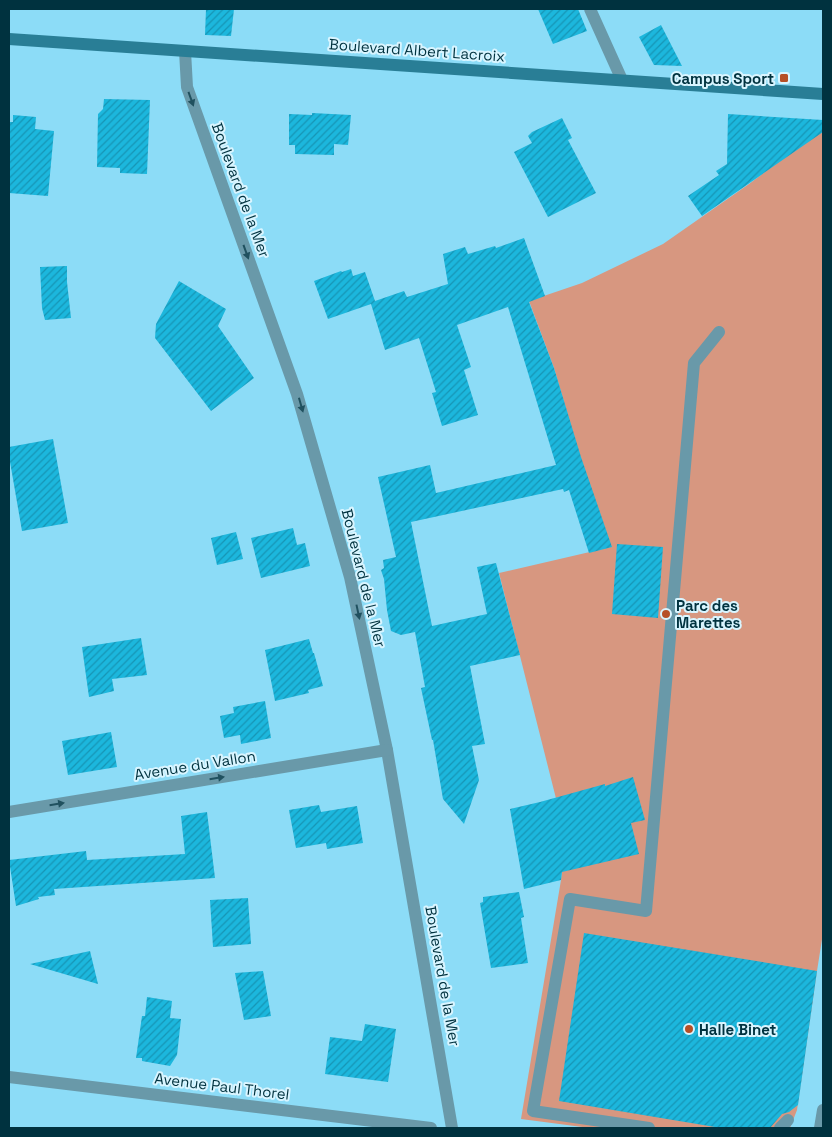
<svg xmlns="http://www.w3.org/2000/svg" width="832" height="1137" font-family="'Space Grotesk',sans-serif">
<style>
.park{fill:#d79780}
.building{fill:url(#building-hatch)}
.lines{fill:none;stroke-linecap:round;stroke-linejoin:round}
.lane{stroke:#6999a9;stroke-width:12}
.street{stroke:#6999a9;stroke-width:12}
.secondary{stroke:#297e96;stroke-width:12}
.oneway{fill:#20515f}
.poi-dot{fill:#b64f26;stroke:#d9f5ff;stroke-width:2}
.labels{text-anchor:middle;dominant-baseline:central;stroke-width:4;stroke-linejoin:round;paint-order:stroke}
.street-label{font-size:15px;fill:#00323f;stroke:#d9f5ff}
.poi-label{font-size:15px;font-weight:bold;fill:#00323f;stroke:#d9f5ff;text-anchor:start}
</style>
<defs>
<pattern id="building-hatch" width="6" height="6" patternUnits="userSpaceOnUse" patternTransform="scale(1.25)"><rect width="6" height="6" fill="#1cb7dd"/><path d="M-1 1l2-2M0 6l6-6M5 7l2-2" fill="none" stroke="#1695b5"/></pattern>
</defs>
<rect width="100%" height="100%" fill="#8cdcf7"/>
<polygon class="park" points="823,129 823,933 817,971 797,1110 790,1128 590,1128 521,1119 561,880 566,838 499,573 607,548 554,368 529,301 582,283 663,244 749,184"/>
<g class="building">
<polygon points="206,9 234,9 231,36 205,35"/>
<polygon points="538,9 578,9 587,31 553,44"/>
<polygon points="661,25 682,66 654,65 639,37"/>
<polygon points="104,99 150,100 147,174 120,173 120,168 97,167 98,114 103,109"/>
<polygon points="312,113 351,115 348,145 334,144 334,155 295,154 295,145 289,145 289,114 312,115"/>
<polygon points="728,114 823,120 823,132 702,216 688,196 719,175 716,171 727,164"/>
<polygon points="13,115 36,117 35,129 54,131 48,196 9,193 9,136 10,122 13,122"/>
<polygon points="562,118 572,138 568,140 596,193 548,217 514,152 532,143 528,136 532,132"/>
<polygon points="524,238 545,296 529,302 554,368 581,457 612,547 589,553 569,490 564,492 563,489 411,522 432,626 487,614 477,567 496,563 520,655 470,666 485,744 472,746 479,780 464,824 443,799 433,740 432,740 421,688 425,687 415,632 401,635 391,631 387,610 384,579 381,570 384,568 383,560 396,557 378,477 430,465 436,493 556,465 508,307 457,325 471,367 464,370 478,415 442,426 432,393 436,392 419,338 385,350 371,304 328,319 314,281 341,271 342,272 351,269 353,276 365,272 375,301 404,291 407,297 448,284 443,254 465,247 468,254 495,246 496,248"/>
<polygon points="67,266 67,282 71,318 45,320 42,308 40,267"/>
<polygon points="179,281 226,309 218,326 254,378 211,411 155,338 156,324"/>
<polygon points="53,439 68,523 22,531 9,456 9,447"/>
<polygon points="293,528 297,545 305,543 310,566 261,578 251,538"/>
<polygon points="236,532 243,559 217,565 211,538"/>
<polygon points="617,544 663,547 658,618 612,614"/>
<polygon points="141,638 147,675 112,679 114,691 89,697 82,647"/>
<polygon points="309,639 313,653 314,653 323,686 308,690 309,693 275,701 265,650"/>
<polygon points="265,701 271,738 241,744 240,735 224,738 220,716 234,713 233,707"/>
<polygon points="111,732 117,767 68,775 62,741"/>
<polygon points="633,777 645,820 631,823 639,854 562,872 561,880 524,889 510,809 540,802 605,784 605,786"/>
<polygon points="319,805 321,812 357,806 363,843 327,849 326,843 296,848 289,810"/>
<polygon points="207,812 215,878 54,889 55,895 38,897 39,899 16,906 9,860 86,851 87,860 185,854 181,816"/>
<polygon points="519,892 524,917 521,918 528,963 491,968 480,903 483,902 483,897"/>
<polygon points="248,898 251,944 213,947 210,900"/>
<polygon points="584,933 817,971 798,1105 789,1112 782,1114 770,1128 721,1128 559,1101"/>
<polygon points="90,951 98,984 30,964"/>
<polygon points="263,971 271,1016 244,1020 235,973"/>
<polygon points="147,997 172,1001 170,1018 181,1019 177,1055 170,1066 142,1061 142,1058 136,1058 142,1016 145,1016"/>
<polygon points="365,1024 396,1029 388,1082 325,1074 330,1037 362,1041"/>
</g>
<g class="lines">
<g class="lane">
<polyline points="649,1128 533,1111 570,899 646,911 694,363 719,332"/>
<polyline points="780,1128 788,1120"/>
</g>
<g class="street">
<polyline points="590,9 622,80"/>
<polyline points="185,51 187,87 297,394 350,577 387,750 452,1128"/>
<polyline points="9,812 387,750"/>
<polyline points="9,1077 431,1128"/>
<polyline points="820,1128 823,1110"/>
</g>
<polyline class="secondary" points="9,39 823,94"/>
</g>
<defs><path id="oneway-solid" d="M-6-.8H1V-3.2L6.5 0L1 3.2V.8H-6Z" transform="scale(1.25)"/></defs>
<g class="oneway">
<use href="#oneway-solid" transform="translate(191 99) rotate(70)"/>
<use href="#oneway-solid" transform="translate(246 252) rotate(70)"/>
<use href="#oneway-solid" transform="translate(301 405) rotate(74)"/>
<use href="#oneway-solid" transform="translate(358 612) rotate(78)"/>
<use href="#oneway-solid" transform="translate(217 778) rotate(-9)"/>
<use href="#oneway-solid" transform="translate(57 804) rotate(-9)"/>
</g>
<g class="poi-dot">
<rect x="779" y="73" width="10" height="10" rx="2.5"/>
<circle cx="666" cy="614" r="5"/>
<circle cx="689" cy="1029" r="5"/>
</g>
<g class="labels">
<g class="street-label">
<text transform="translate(417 50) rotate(4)">Boulevard Albert Lacroix</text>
<text transform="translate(241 190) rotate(70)">Boulevard de la Mer</text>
<text transform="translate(364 578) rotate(76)">Boulevard de la Mer</text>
<text transform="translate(195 765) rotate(-9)">Avenue du Vallon</text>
<text transform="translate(443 976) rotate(80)">Boulevard de la Mer</text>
<text transform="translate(222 1086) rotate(7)">Avenue Paul Thorel</text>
</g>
<g class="poi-label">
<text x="774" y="78" text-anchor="end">Campus Sport</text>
<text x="676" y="605">Parc des<tspan x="676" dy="17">Marettes</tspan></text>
<text x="699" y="1029">Halle Binet</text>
</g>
</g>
<rect width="832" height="1137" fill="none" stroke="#00323f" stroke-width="20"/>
</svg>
